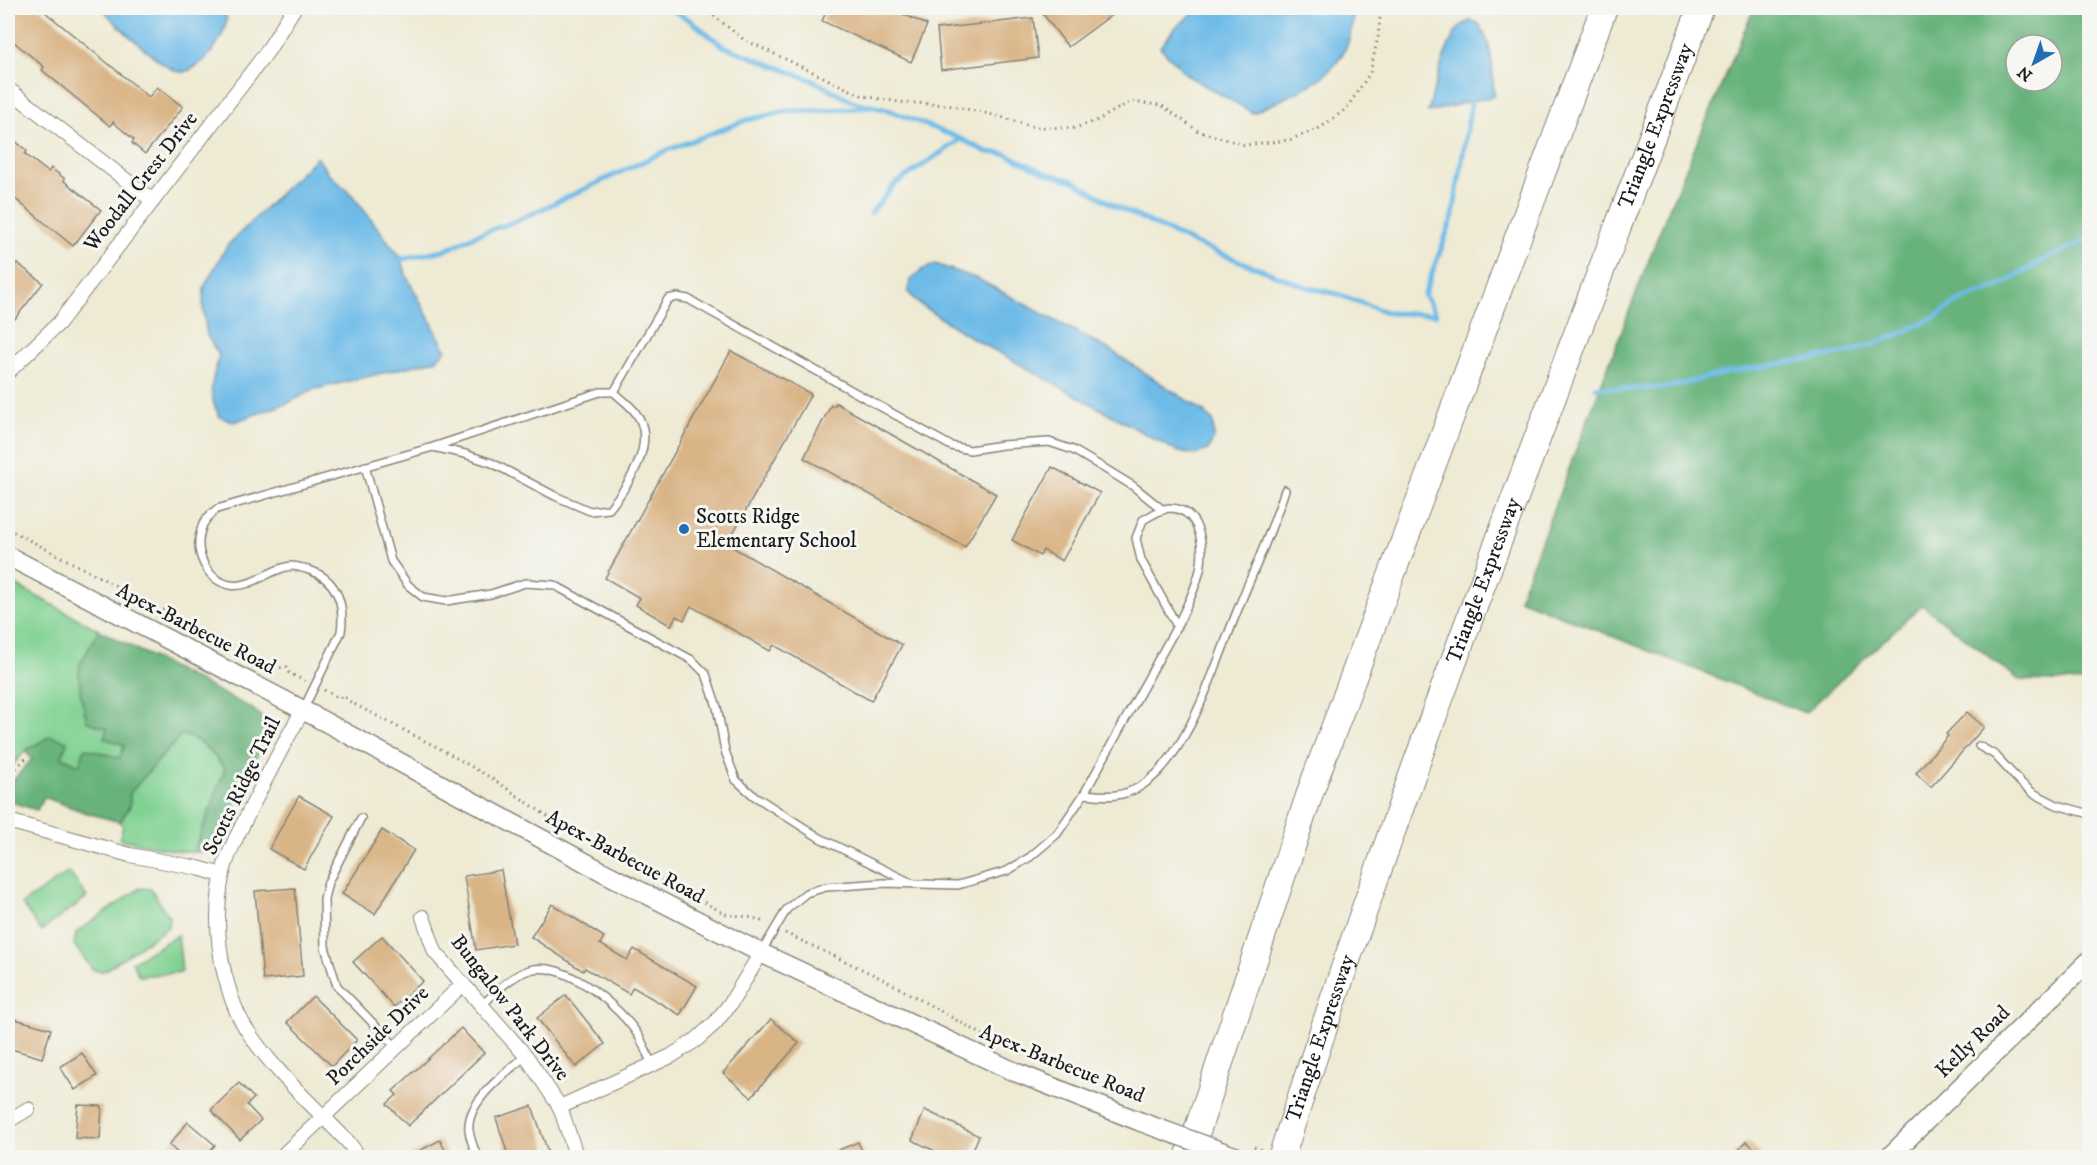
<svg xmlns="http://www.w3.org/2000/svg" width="2097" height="1165" font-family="'IM FELL DW Pica',serif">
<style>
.green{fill:#80d192;stroke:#4e7657;stroke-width:1.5}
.forest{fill:#68b37c;stroke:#42684c;stroke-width:1.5;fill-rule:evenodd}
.water{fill:#6ebbe8;stroke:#456c82;stroke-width:1.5}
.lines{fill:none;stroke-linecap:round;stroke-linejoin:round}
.stream{stroke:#6ebbe8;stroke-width:5}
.building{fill:#d9b485}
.service-casing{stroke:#858378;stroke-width:10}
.minor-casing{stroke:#858378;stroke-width:16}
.tertiary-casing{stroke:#858378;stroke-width:21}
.motorway-casing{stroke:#858378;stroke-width:28}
.path{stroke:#858378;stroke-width:3;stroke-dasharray:1.5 4.5;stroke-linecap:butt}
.service{stroke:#fff;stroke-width:7}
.minor{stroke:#fff;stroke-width:14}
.tertiary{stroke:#fff;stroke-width:18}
.motorway{stroke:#fff;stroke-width:26}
.tertiary-bridge-casing{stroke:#858378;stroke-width:21;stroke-linecap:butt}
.path-bridge{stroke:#858378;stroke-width:3;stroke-dasharray:1.5 4.5;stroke-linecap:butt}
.tertiary-bridge{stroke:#fff;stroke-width:18}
.poi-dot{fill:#1f6fb2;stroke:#f6f6f2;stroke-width:2}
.labels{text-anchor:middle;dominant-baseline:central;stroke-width:6;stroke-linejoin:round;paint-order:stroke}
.street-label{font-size:21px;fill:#1c1c1c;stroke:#f6f6f2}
.poi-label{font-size:21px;fill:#1c1c1c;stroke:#f6f6f2;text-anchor:start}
</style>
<rect width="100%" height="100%" fill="#f6f6f2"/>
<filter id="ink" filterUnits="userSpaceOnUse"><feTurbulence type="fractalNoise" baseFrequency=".0167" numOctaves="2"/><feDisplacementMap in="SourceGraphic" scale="12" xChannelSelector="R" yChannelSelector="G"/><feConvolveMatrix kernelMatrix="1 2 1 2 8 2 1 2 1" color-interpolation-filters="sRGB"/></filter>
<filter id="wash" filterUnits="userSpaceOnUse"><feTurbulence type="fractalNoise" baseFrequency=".008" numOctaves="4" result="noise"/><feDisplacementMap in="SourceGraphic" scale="24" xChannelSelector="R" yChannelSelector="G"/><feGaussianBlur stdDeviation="1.35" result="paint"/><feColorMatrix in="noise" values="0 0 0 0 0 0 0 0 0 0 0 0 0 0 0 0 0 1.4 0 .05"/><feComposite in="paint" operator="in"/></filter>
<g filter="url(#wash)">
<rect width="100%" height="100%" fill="#eeead3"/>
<g class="green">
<polygon points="8,581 99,630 92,644 107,728 104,738 125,745 120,759 79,765 62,757 25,751 8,771"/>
<path d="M181 735C199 736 214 755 225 769L194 852 171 850 120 839 123 826 120 822 130 806V793Z"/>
<polygon points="69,872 87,897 41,931 22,904"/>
<polygon points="140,888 151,889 169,917 168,927 104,971 93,970 74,945 76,933"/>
<polygon points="178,935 182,972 139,976 132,962"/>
</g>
<g class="forest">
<path d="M1754 8H2089V682L2019 680 1922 605 1805 713 1519 599 1663 223ZM2016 45H2052V81H2016Z"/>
<path d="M99 630 253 709 263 719 267 733 235 806 217 853 194 852 225 769C215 755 199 736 181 735L130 793V805L120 822 84 812 44 797 37 810 8 801V786L32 759 25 751 50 736 67 741 62 757 79 765 85 748 120 758 124 745 104 738 107 728 87 722 80 692 79 666Z"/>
</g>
<g class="water">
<path d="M103 8H224C236 27 202 73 180 72 167 72 110 20 103 8Z"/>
<path d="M1200 8H1355C1353 18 1352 29 1349 39 1336 82 1289 95 1253 113L1188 76 1160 47 1176 27Z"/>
<path d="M1471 21 1478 23C1494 44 1492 70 1494 96L1428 112C1433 92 1447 36 1462 25 1465 23 1468 22 1471 21Z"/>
<path d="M317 157 327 172 352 195 402 259 406 275 446 350 436 360 312 390 290 402 234 422 220 417C205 390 213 382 219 355L207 336 203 308 204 287 227 246Z"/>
<polygon points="935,264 978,279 1110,350 1203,411 1213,421 1214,438 1208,450 1194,455 1176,451 967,335 919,304 908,292 910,281 922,270"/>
</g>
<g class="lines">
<g class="stream">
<polyline points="669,8 691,21 723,46 814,81 852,101 891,111 961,139 987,152 1006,154 1046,173 1074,181 1115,206 1196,244 1306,287 1337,294 1389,313 1436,314"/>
<polyline points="871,213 894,185 961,139"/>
<polyline points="399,266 402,259 448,249 476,235 516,221 670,149 747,120 788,111 820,111 869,107"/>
<polyline points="1436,314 1424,295 1453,216 1471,103"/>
<polyline points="1595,387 1628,389 1669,387 1730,372 1851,352 1895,336 1937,316 1957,302 2000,286 2047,258 2090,239"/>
</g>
</g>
<g id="blocks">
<g class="building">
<polygon points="8,8 40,8 149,97 157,87 183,107 145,154 132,143 134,140 113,122 110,126 42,70 44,67 8,37"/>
<polygon points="828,8 890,8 927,25 911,62 822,21"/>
<polygon points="1053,8 1121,8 1068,47 1043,14"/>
<polygon points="1033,18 1038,58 941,70 937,29"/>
<polygon points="8,135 27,151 25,154 48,172 51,168 65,179 64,181 101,210 73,246 8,193"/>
<polygon points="17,263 43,283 15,319 8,313 8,275"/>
<polygon points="731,351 811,394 727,544 902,645 871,701 774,645 770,651 691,606 684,620 676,616 671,626 636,605 640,598 605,578"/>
<polygon points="836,403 996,494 965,547 804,458 831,405 834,406"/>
<polygon points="1052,467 1100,493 1062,561 1043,550 1040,556 1012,540"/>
<polygon points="1967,712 1984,727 1931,787 1916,773 1948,736 1946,734"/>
<polygon points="299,796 334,816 304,869 269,849"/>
<polygon points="382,830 414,850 375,914 342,894"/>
<polygon points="501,870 514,944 476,950 464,876"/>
<polygon points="295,888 303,976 263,980 255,891"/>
<polygon points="552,904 604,937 600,944 627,960 634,949 697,986 680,1015 633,987 629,994 585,968 583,971 531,937"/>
<polygon points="382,936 423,981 394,1007 353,962"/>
<polygon points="566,995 605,1044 576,1067 537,1018"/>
<polygon points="313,996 357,1040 332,1066 287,1022"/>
<polygon points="15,1019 51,1029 42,1058 8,1048"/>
<polygon points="771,1019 799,1043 751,1097 723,1073"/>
<polygon points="461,1028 484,1053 408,1126 387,1104 397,1095 393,1091"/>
<polygon points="82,1053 97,1076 75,1090 60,1067"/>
<polygon points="239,1083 254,1098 247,1105 261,1120 240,1140 211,1110"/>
<polygon points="78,1105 102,1106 100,1139 75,1138"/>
<polygon points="532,1106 550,1158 509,1158 496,1118"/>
<polygon points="925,1110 979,1136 969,1158 949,1158 912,1140"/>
<polygon points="188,1122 215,1145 204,1158 183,1158 169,1145"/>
<polygon points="440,1140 449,1158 406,1158"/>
<polygon points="1746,1141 1765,1158 1732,1158"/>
<polygon points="858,1142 865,1158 822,1158 822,1157"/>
</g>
</g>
</g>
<g filter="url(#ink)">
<use href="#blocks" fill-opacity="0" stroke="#858378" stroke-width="1.5"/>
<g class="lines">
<g class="service-casing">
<g id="service">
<polyline points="614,392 668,299 677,297 688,299 951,446 970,450 1002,445 1049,442 1073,450 1107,470 1133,486 1163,510"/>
<polyline points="365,466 391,561 408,585 423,597 446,601 491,594 525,583 554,585 692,660 706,674 717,707 725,751 736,780 753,795 820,838 911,883"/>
<path d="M303 710 341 632C345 604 337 579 309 570 303 568 296 566 291 566 270 568 252 589 230 585 206 580 194 552 201 530 203 521 210 515 217 509L433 447 600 392H614C621 399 630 405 635 412 659 441 628 486 609 509L590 511 555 496 492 463 465 454 433 447"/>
<polyline points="1979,746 1995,755 2020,782 2033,793 2057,805 2090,814"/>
<path d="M1084 794C1106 796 1122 798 1141 786 1189 757 1217 660 1238 609 1254 569 1272 531 1285 490"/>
<polyline points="361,818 328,882 324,899 325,947 337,986 396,1047"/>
<path d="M762 951 787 909 806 893 826 887 883 883 958 885 1007 871 1030 857 1057 834 1084 794 1177 626C1186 608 1195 590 1200 570 1205 546 1200 508 1169 508 1160 509 1151 516 1143 520L1136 538 1141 560 1177 626"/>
<path d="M481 1006C497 991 512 974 533 969 569 963 620 1007 638 1035 644 1044 647 1055 652 1064"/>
<path d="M478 1158C474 1149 470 1139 469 1130 466 1102 506 1072 526 1056"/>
</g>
</g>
<g class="minor-casing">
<g id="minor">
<polyline points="8,89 153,201"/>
<polyline points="8,372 59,323 267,52 294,8"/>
<path d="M303 710C285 741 268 774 252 806 241 829 227 852 222 877 216 908 217 941 224 972 229 990 234 1010 245 1027 272 1070 313 1105 348 1142L360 1158"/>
<polyline points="8,821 130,855 198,868 222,875"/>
<polyline points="423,917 435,952 526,1056 560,1107 577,1158"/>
<polyline points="560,1107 671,1056 696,1040 715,1023 730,1004 761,953"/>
<polyline points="8,1121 28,1109"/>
<polyline points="280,1158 462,985"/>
</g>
</g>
<g class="tertiary-casing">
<g id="tertiary">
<polyline points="8,556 303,710 605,873 761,953 1015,1072 1141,1122"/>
<polyline points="1888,1158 2090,960"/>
</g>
</g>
<g class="motorway-casing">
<g id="motorway">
<polyline points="1188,1158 1312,787 1604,8"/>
<path id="s1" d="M1281 1158C1406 769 1557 389 1701 8"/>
</g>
</g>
<g class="path">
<polyline points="704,8 743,39 863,96 899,102 947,105 994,115 1034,127 1074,128 1096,121 1130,102 1161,105 1198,131 1245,145 1289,140 1320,128 1346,109 1370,73 1378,37 1381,8"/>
<polyline points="8,529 267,665 277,668 287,667 289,673 305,681"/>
<polyline points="324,690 339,698 343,696 352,703 448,753 493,779 563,827 609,852 726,914 754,918 766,923"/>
<polyline points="8,777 28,756"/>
<polyline points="785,933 885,980 992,1040"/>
<polyline points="1001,1044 1095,1083"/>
</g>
<use href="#service" class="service"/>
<use href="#minor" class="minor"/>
<use href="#tertiary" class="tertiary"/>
<use href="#motorway" class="motorway"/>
<g class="tertiary-bridge-casing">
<polyline id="tertiary-bridge" points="1141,1122 1240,1158"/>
</g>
<polyline class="path-bridge" points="1254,1147 1282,1158"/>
<use href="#tertiary-bridge" class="tertiary-bridge"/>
</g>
</g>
<circle class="poi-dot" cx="684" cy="529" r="6"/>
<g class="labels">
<g class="street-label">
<text stroke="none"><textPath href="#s1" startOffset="1098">Triangle Expressway</textPath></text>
<text transform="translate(141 182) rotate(-52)">Woodall Crest Drive</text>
<text stroke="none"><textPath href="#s1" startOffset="612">Triangle Expressway</textPath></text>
<text transform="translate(196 629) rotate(27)">Apex-Barbecue Road</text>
<text transform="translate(242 786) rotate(-64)">Scotts Ridge Trail</text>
<text transform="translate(625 857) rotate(28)">Apex-Barbecue Road</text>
<text transform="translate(510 1008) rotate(52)">Bungalow Park Drive</text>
<text transform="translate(378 1036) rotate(-44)">Porchside Drive</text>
<text stroke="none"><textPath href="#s1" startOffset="126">Triangle Expressway</textPath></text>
<text transform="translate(1973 1042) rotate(-44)">Kelly Road</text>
<text transform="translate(1062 1064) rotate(22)">Apex-Barbecue Road</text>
</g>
<g class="poi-label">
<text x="696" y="517">Scotts Ridge<tspan x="696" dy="24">Elementary School</tspan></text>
</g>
</g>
<rect width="2097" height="1165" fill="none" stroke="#f6f6f2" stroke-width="30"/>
<g transform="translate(2034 63) rotate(220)"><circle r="28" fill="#f6f6f2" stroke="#9f9f9c" stroke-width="1.5"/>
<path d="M0-4.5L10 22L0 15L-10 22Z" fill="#1f6fb2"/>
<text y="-9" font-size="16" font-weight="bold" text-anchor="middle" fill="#1c1c1c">N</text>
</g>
</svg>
